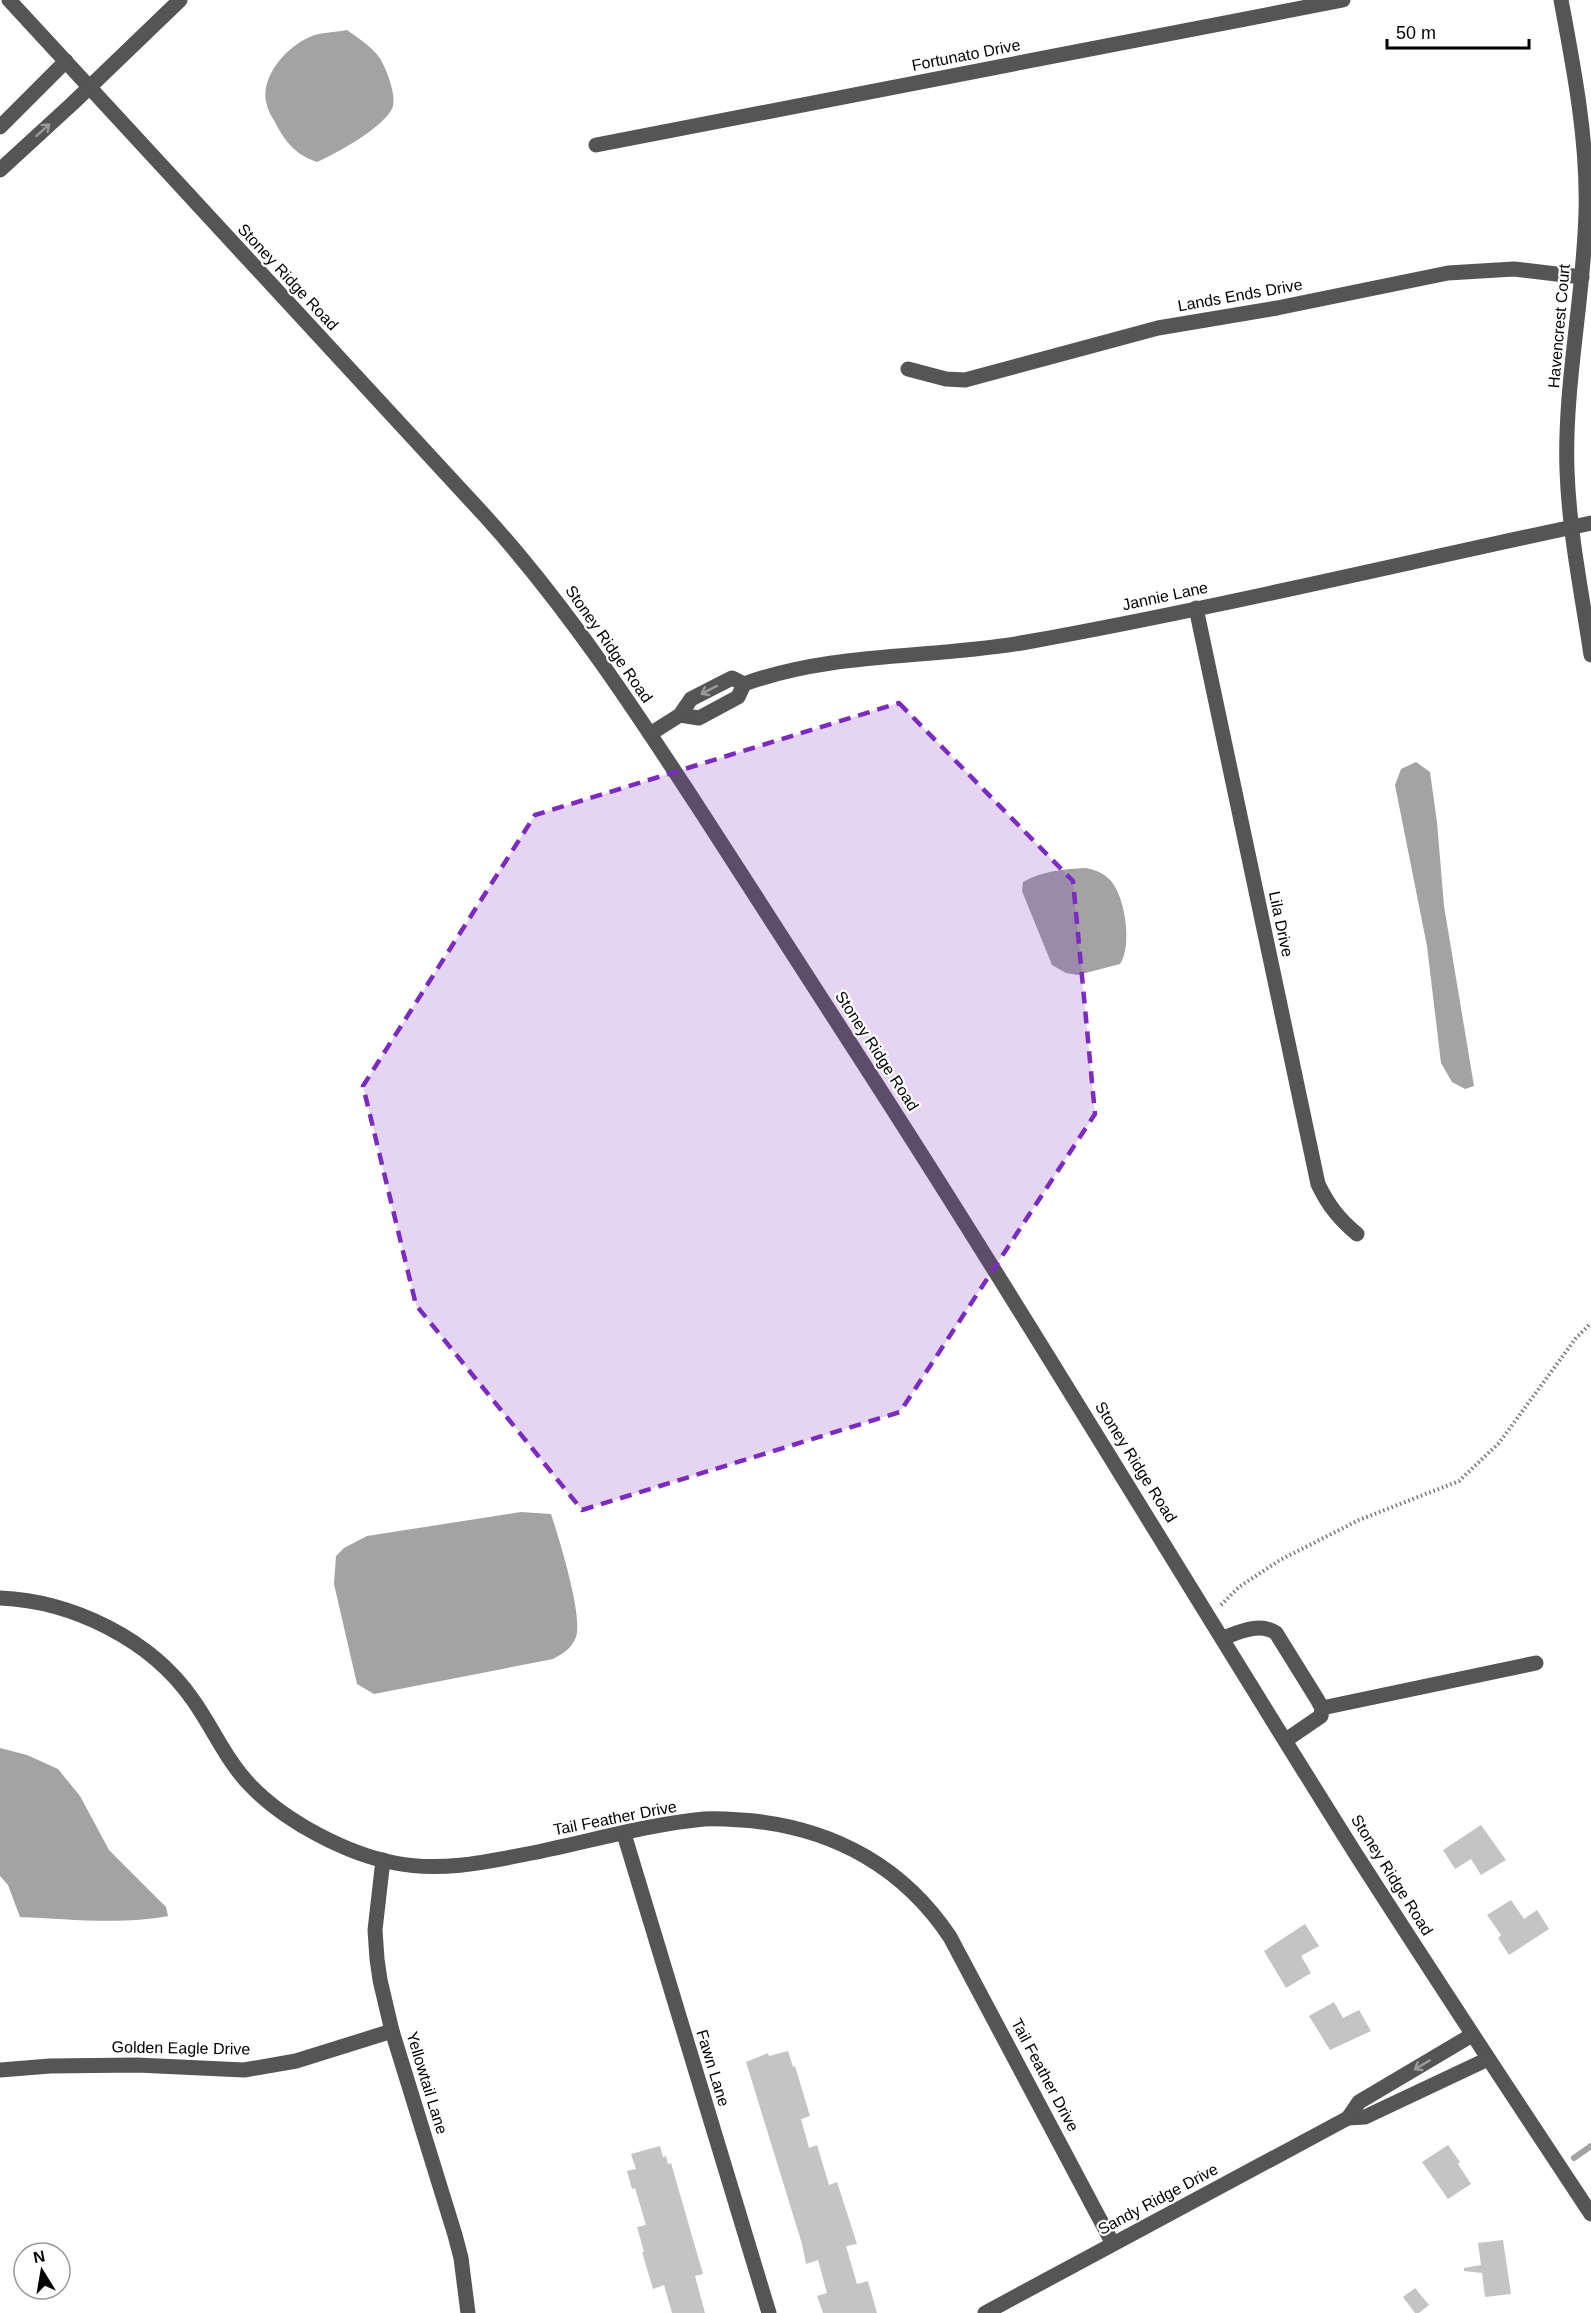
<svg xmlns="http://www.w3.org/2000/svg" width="1591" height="2313" font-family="Helvetica,sans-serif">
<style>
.water{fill:#a3a3a3}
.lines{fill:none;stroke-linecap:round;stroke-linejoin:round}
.stream{stroke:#a3a3a3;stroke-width:6}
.building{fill:#c4c4c4}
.path{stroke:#777;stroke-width:4;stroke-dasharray:1.5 3;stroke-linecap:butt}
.minor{stroke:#555;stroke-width:15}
.oneway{stroke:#999}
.marked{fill:#7b2cbf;fill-opacity:0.2;stroke:#7b2cbf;stroke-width:4.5;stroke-dasharray:12 8;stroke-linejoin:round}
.labels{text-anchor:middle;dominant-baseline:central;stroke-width:4.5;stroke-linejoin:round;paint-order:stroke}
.street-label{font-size:16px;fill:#000;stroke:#fff}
</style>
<rect width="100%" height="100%" fill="#fff"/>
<g class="water">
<path d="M347 30C358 38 371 46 379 57 386 67 398 98 392 109 381 129 337 153 317 162 296 155 285 142 275 122 272 117 268 111 267 105 258 77 289 43 315 35 325 32 337 32 347 30Z"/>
<polygon points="1416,762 1430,772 1437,822 1444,906 1474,1086 1465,1089 1452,1082 1441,1063 1427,946 1395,785 1401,769"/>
<path d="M1086 868C1094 870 1102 872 1108 878 1125 892 1133 946 1120 964L1078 975 1066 973 1052 965 1022 891 1023 882C1042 871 1064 869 1086 868Z"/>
<path d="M521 1512 551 1514C559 1538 583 1616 576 1637 571 1649 564 1653 553 1659L374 1694 357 1684 334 1584 336 1556 344 1548 367 1536Z"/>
<path d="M0 1748 27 1755 58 1769 80 1796 109 1850 166 1907 168 1916C123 1925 66 1919 20 1917L8 1885 0 1876Z"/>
</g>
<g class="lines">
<polyline class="stream" points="1574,2158 1591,2146"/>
</g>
<g class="building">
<polygon points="1481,1825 1506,1860 1481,1875 1471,1859 1455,1869 1443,1850"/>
<polygon points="1511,1900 1524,1919 1537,1910 1549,1929 1509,1955 1498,1938 1501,1935 1487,1915"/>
<polygon points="1305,1924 1319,1946 1301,1956 1311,1973 1286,1988 1264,1951"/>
<polygon points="1334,2002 1343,2018 1359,2010 1371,2031 1330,2050 1309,2016"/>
<polygon points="788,2051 793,2067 795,2066 810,2116 801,2119 809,2148 817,2145 829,2185 837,2182 857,2244 846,2246 857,2284 868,2281 877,2313 823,2313 817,2296 827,2293 818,2260 806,2264 802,2244 746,2062 768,2053 769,2056"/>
<polygon points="1448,2145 1460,2162 1458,2164 1471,2184 1448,2199 1422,2162"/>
<polygon points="660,2146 663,2157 666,2156 668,2164 671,2163 703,2274 695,2276 705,2313 672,2313 664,2285 653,2289 642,2252 644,2252 637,2227 646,2225 635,2188 632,2189 627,2171 636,2169 631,2154"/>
<polygon points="1503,2240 1511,2294 1485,2297 1482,2273 1464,2271 1464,2268 1481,2265 1478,2243"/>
<polygon points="1415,2288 1429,2305 1419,2313 1415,2313 1403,2297"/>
</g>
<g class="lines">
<polyline class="path" points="1221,1605 1239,1587 1280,1560 1359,1520 1459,1481 1499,1443 1576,1338 1591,1323"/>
<g class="minor">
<path d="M9 0 486 517C568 608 635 710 702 813 753 893 805 972 856 1052 1028 1318 1189 1589 1357 1856 1434 1976 1512 2095 1591 2214"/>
<path d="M1561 0C1574 69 1588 142 1586 212 1584 297 1564 386 1567 470 1569 532 1582 594 1591 655"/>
<polyline points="0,127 66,61"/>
<polyline points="596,145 1343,0"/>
<polyline points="0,170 73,103 180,0"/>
<polyline points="908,369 946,379 965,380 1158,328 1277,308 1448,273 1514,269 1582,277"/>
<path d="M1196 608 1318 1184C1328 1205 1339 1219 1357 1234"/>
<polyline points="680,715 699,718 738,697 744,684"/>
<path d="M650 734 680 715 691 699 732 678 744 684C835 651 933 659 1027 642 1216 608 1403 563 1591 523"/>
<path d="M0 1598C72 1601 151 1639 193 1700 213 1728 227 1762 251 1786 286 1822 347 1854 395 1863 444 1873 495 1860 542 1851 595 1840 650 1824 704 1819 721 1818 737 1820 754 1821 836 1830 904 1868 950 1937L1113 2244"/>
<path d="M1223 1638C1239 1632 1260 1622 1276 1633L1317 1699 1322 1708 1321 1716 1286 1740"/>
<polyline points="1322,1708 1536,1663"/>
<polyline points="624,1834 769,2313"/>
<polyline points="383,1860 375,1930 377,1959 380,1980 392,2031 455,2235 461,2258 468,2313"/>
<polyline points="1472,2035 1359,2102 1348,2118 1365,2117 1488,2059"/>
<polyline points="0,2070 50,2066 137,2065 244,2070 296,2061 392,2031"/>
<polyline points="985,2313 1348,2118"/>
</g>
</g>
<defs><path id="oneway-shaft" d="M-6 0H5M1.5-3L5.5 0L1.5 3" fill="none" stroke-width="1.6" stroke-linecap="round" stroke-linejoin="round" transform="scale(1.5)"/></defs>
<g class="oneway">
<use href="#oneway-shaft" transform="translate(43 130) rotate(-42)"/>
<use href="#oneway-shaft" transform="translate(709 690) rotate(153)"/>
<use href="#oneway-shaft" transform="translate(1422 2065) rotate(149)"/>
</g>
<path class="marked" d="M899 703 1073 881 1095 1114 900 1412 582 1510 416 1305 363 1086 535 815Z"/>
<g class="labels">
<g class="street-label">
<text transform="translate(966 55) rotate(-11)">Fortunato Drive</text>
<text transform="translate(288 277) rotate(47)">Stoney Ridge Road</text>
<text transform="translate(1240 295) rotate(-10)">Lands Ends Drive</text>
<text transform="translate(1559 326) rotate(-85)">Havencrest Court</text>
<text transform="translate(1165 596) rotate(-12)">Jannie Lane</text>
<text transform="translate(609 644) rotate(55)">Stoney Ridge Road</text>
<text transform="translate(1281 924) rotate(78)">Lila Drive</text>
<text transform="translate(877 1051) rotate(57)">Stoney Ridge Road</text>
<text transform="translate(1136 1462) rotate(58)">Stoney Ridge Road</text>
<text transform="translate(615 1818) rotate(-11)">Tail Feather Drive</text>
<text transform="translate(1392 1875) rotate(58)">Stoney Ridge Road</text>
<text transform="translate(181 2048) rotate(1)">Golden Eagle Drive</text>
<text transform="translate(713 2068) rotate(73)">Fawn Lane</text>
<text transform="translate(1045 2075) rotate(62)">Tail Feather Drive</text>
<text transform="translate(427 2083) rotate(73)">Yellowtail Lane</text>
<text transform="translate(1158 2199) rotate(-28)">Sandy Ridge Drive</text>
</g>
</g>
<g transform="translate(42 2271) rotate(349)"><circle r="28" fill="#ffffff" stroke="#999999" stroke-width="1.5"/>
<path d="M0-4.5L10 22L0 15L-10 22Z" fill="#000000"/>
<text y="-9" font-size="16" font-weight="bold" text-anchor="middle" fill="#000000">N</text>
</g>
<path d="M1387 39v9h142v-9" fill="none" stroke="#000000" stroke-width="3"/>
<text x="1396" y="39" font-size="18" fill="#000000" stroke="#ffffff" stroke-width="4.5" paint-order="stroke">50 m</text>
</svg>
